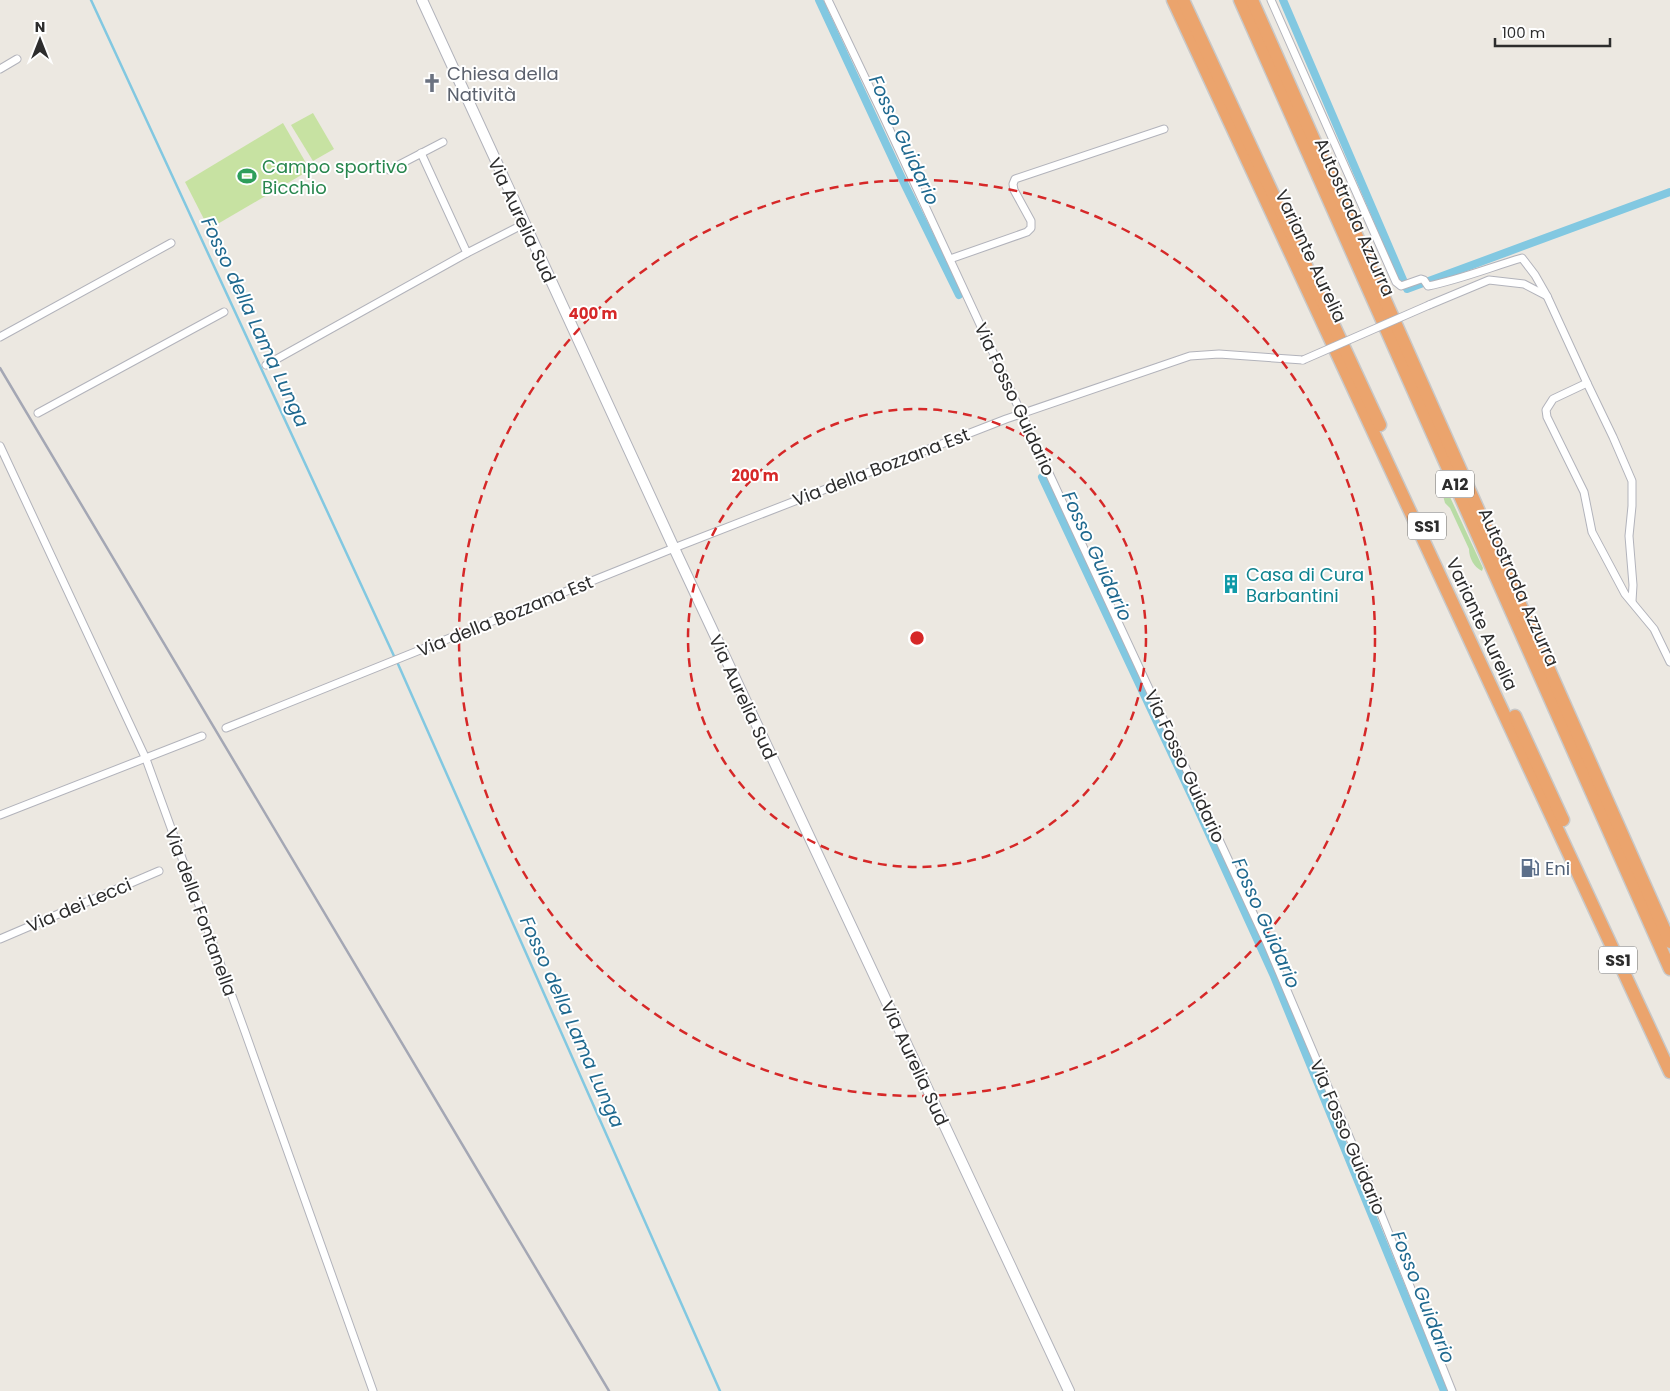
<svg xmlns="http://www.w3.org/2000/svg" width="1670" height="1391" font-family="Poppins,sans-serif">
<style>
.green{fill:#b8dca5}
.pitch{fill:#c7e2a2}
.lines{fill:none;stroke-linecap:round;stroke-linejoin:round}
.stream{stroke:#82c8e1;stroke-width:2.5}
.canal{stroke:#82c8e1;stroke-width:8}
.street-casing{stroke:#b2b3bb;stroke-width:9}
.secondary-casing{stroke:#b2b3bb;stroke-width:12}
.highway-casing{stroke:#c8c8c8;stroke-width:15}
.street{stroke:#fff;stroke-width:7}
.secondary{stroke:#fff;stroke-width:10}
.highway{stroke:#eba46d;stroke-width:12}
.rail{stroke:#a4a7b4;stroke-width:2.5}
.street-bridge-casing{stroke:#b2b3bb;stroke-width:9;stroke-linecap:butt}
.street-bridge{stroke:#fff;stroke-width:7}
.ring{fill:none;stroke:#d62828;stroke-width:2.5;stroke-dasharray:9 6}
.labels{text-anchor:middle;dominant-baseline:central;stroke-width:4;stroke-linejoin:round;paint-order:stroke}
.shield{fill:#fff;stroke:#6c6c6c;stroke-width:1}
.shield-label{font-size:16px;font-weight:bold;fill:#2d2d2d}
.worship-label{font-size:18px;fill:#5b616d;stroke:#fff;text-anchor:start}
.leisure-label{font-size:18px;fill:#27864d;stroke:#fff;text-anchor:start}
.street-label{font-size:18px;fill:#2d2d2d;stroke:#fff}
.culture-label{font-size:18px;fill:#0d838f;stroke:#fff;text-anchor:start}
.service-label{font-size:18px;fill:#4e5e75;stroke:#fff;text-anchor:start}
.water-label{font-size:19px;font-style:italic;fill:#1f698f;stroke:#fff}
.centre{fill:#d62828;stroke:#fff;stroke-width:2.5}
.ring-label{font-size:15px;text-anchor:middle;font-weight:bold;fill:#d62828;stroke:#fff;stroke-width:4;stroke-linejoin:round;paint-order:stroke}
</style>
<rect width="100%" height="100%" fill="#ece8e1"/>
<path class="green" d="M1444 484 1483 568 1482 571C1474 567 1469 558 1469 549L1450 508 1445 503 1441 488Z"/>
<g class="pitch">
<polygon points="313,113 334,149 313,161 291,125"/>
<polygon points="283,123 310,170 209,229 185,182"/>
</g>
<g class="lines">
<g class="stream">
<polyline points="91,0 394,656"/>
<polyline points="398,664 720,1391"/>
</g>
<g class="canal">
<polyline points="819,0 905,185 959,295"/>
<polyline points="1283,0 1407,289 1670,192"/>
<polyline points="1042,477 1194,801 1273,974 1444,1391"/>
</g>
<g class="street-casing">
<g id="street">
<polyline points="828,0 881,111 1266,941 1365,1174 1452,1391"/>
<path d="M1271 0 1396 282 1401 286 1421 279 1424 280 1428 286C1459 280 1491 267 1522 258L1535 275 1547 296 1587 383 1553 399 1546 410 1547 417 1584 492 1592 532 1625 594 1654 629 1670 662"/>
<polyline points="0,69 17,59"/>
<polyline points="421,153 467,253 524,224"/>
<polyline points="389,170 443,142"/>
<polyline points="950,259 1027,232 1031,228 1031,221 1014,190 1013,184 1015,179 1164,129"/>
<polyline points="1429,305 1489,280 1524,284 1547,296"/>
<polyline points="0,337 171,243"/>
<polyline points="266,365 467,253"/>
<polyline points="1587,383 1613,437 1632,481 1632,506 1629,536 1633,585 1632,601"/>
<polyline points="38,413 224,312"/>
<polyline points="0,446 146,759 244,1029 373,1391"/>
<polyline points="226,728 674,548 1006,419 1190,356 1219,354 1303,360"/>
<polyline points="0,815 202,736"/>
<polyline points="0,939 159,871"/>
</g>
</g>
<g class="secondary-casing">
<polyline id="secondary" points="422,0 674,548 1069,1391"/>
</g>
<g class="highway-casing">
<g id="highway">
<polyline points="1173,0 1670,1072"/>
<polyline points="1183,0 1380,425"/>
<polyline points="1240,0 1670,969"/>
<polyline points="1252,0 1670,942"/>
<polyline points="1515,716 1563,820"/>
</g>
</g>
<use href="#street" class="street"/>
<use href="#secondary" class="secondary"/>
<use href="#highway" class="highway"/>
<polyline class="rail" points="0,368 609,1391"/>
<g class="street-bridge-casing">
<polyline id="street-bridge" points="1303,360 1429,305"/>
</g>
<use href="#street-bridge" class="street-bridge"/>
</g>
<g class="ring">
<circle cx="917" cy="638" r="229"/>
<circle cx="917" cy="638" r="458"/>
</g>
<defs>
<g id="church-bare" transform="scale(1.5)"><path d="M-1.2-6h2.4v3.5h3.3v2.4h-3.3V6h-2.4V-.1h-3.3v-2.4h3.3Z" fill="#6b7280" stroke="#fff" stroke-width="2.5" paint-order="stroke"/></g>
<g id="stadium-bare" transform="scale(1.5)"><path d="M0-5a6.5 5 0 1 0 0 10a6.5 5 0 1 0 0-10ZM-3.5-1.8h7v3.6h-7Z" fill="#2e9e5b" stroke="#fff" stroke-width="2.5" paint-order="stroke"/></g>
<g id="building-bare" transform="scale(1.5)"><path d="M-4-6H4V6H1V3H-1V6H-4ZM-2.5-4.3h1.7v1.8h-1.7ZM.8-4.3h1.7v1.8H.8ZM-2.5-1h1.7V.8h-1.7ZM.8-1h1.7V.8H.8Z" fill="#0f9aa8" stroke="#fff" stroke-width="2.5" paint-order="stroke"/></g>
<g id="fuel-bare" transform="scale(1.5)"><path d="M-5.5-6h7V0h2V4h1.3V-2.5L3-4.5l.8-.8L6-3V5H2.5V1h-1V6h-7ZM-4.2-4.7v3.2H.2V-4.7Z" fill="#5c6f8a" stroke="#fff" stroke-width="2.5" paint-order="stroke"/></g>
</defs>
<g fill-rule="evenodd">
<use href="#church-bare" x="432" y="83"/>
<use href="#stadium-bare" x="247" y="176"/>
<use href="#building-bare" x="1231" y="584"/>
<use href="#fuel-bare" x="1530" y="868"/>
</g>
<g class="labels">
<g class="shield">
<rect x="1436" y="470.5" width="38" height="27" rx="4"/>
<rect x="1408" y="512.5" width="38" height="27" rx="4"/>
<rect x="1599" y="946.5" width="38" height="27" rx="4"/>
</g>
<g class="shield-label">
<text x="1455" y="484">A12</text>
<text x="1427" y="526">SS1</text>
<text x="1618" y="960">SS1</text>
</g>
<g class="worship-label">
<text x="447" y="73">Chiesa della<tspan x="447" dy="21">Natività</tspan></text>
</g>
<g class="leisure-label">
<text x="262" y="166">Campo sportivo<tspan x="262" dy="21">Bicchio</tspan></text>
</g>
<g class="street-label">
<text transform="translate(1355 217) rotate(66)">Autostrada Azzurra</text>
<text transform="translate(522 220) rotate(65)">Via Aurelia Sud</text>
<text transform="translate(1311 256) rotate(65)">Variante Aurelia</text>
<text transform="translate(1015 399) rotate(65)">Via Fosso Guidario</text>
<text transform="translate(881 467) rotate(-21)">Via della Bozzana Est</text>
<text transform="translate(1519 587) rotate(66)">Autostrada Azzurra</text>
<text transform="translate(505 616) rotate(-22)">Via della Bozzana Est</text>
<text transform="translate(1482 624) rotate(65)">Variante Aurelia</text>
<text transform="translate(743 697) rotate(65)">Via Aurelia Sud</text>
<text transform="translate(1185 766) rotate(65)">Via Fosso Guidario</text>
<text transform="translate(79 905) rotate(-23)">Via dei Lecci</text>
<text transform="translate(201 912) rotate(70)">Via della Fontanella</text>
<text transform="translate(915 1063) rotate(65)">Via Aurelia Sud</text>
<text transform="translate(1348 1137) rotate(67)">Via Fosso Guidario</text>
</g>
<g class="culture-label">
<text x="1246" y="574">Casa di Cura<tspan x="1246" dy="21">Barbantini</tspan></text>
</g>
<g class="service-label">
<text x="1545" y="868">Eni</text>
</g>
<g class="water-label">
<text transform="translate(904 140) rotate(65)">Fosso Guidario</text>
<text transform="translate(255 322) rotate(65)">Fosso della Lama Lunga</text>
<text transform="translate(1097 556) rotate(65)">Fosso Guidario</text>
<text transform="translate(1266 923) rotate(66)">Fosso Guidario</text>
<text transform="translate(572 1022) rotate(66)">Fosso della Lama Lunga</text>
<text transform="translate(1423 1297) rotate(68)">Fosso Guidario</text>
</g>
</g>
<circle cx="917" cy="638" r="8" class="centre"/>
<g class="ring-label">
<text x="593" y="319">400 m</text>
<text x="755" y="481">200 m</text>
</g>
<g transform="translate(40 40)" stroke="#ffffff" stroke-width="4" paint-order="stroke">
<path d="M0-4L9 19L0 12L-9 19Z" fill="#2d2d2d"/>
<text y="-8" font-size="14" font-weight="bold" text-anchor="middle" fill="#2d2d2d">N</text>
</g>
<path d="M1495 38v8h115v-8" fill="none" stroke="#2d2d2d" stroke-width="2.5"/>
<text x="1502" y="38" font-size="15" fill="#2d2d2d" stroke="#ffffff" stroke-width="4" paint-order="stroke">100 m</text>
</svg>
